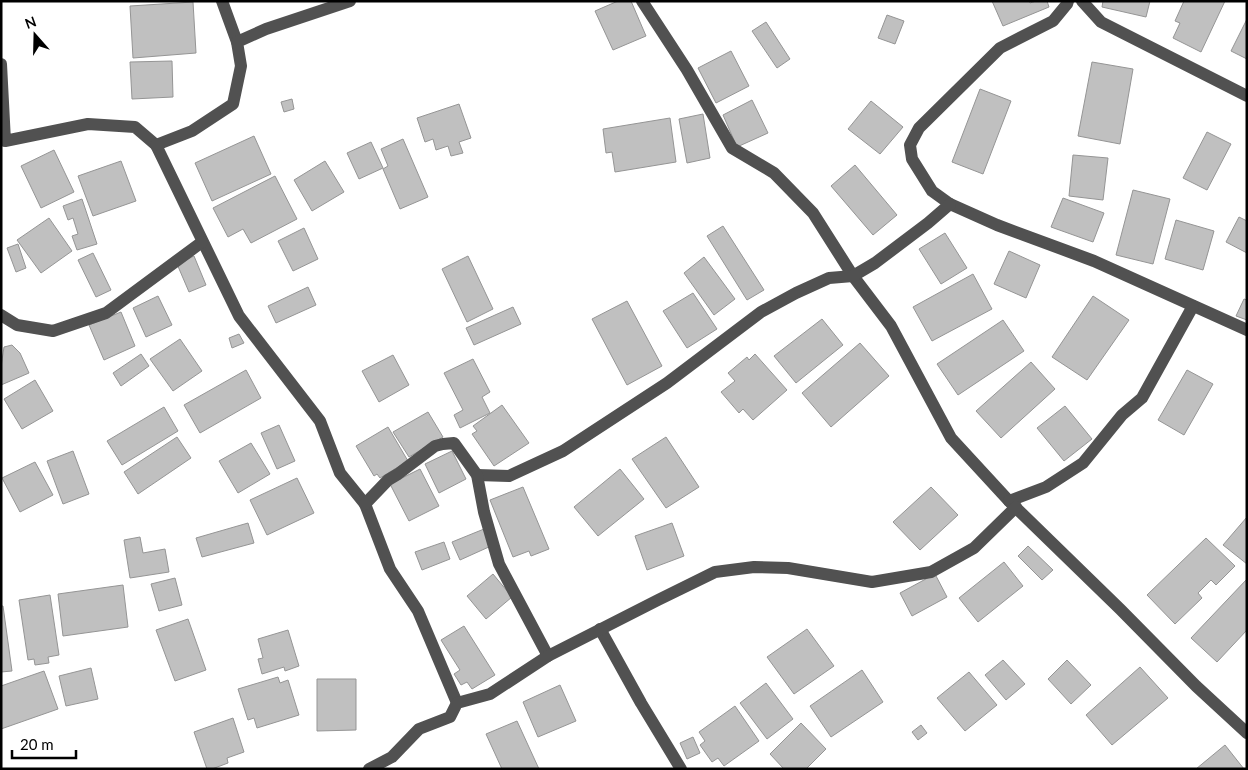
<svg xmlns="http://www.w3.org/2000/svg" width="1248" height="770" font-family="Lato,sans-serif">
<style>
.building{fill:#c0c0c0;stroke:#959595}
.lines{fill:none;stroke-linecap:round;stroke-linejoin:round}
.minor{stroke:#515151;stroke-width:12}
</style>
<rect width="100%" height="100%" fill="#fff"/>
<g class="building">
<polygon points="618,1 631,1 646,36 613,50 595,11"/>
<polygon points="992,1 1029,1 1030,3 1036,1 1047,1 1049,7 1003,26"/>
<polygon points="1103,1 1150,1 1146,17 1102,7"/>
<polygon points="1184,1 1225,1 1201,52 1173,38 1180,23 1175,21"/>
<polygon points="193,2 196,53 133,58 130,6"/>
<polygon points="887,15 904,21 895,44 878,38"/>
<polygon points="1247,19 1247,59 1231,51"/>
<polygon points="766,22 790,59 777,68 752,31"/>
<polygon points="731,51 749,86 716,103 698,68"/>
<polygon points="172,61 173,97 132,99 130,62"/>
<polygon points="1092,62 1133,69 1120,144 1078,136"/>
<polygon points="980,89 1011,101 983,174 952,162"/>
<polygon points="292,99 294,109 284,112 281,102"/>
<polygon points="752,100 768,133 737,147 723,115"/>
<polygon points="871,101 903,127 880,154 848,129"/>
<polygon points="459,104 471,138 459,142 463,153 451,156 448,146 436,150 433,139 425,142 417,118"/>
<polygon points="703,114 710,158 687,163 679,119"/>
<polygon points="670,118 676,162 615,172 612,152 606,153 603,129"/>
<polygon points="1207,132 1231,144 1207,190 1183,178"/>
<polygon points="254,136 271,174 212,201 195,163"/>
<polygon points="403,139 428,197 400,209 383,169 388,166 381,149"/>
<polygon points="371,142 383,168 359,179 347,153"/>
<polygon points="54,150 74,192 41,208 21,166"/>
<polygon points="1073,155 1108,158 1103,200 1069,196"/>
<polygon points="121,161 136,201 93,216 78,176"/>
<polygon points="325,161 344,192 312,211 294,180"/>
<polygon points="855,165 897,215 873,235 831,186"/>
<polygon points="275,176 297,219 251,243 243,229 228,237 213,208"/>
<polygon points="1133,190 1170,199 1153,264 1116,255"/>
<polygon points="1063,198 1104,213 1093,242 1051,227"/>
<polygon points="82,199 97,244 77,250 72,236 78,234 73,218 68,220 63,206"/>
<polygon points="1239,217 1247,221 1247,253 1226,242"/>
<polygon points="49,218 72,251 41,273 17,240"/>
<polygon points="1176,220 1214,231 1203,270 1165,259"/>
<polygon points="723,226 764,290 747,300 707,236"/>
<polygon points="304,228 318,259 293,271 278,241"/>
<polygon points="945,233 967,268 941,284 919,249"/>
<polygon points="18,244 26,268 16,272 7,248"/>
<polygon points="1009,251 1040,265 1026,298 994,284"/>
<polygon points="93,253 111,290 96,297 78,260"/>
<polygon points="194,256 206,285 189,292 177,264"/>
<polygon points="468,256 493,309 467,322 442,269"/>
<polygon points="704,257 735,299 714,315 684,273"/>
<polygon points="973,274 992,309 932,341 913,307"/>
<polygon points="308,287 316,305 276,323 268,306"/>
<polygon points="693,293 717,329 687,348 663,311"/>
<polygon points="158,296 172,325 146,337 133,308"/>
<polygon points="1093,296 1129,320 1087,380 1052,357"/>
<polygon points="1244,299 1247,300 1247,320 1236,316"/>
<polygon points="627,301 662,366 627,385 592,319"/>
<polygon points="513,307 521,324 474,345 466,328"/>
<polygon points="121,312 135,346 104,360 89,325"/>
<polygon points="822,319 843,345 796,383 774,356"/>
<polygon points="1003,320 1024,351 958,395 937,364"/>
<polygon points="239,334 244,343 232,348 229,338"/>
<polygon points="180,339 202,371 173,391 150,359"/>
<polygon points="860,343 889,376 831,427 802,393"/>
<polygon points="12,345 20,353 29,373 1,385 1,367 4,347"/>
<polygon points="141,354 149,366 121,386 113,373"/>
<polygon points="755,354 787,390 753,420 743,409 739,413 721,392 735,381 728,373 747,357 749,360"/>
<polygon points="393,355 409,385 379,402 362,371"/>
<polygon points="473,359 490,392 482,397 490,413 460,428 454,415 463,410 444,373"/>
<polygon points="1031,362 1055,389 1001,438 976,411"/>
<polygon points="246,370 261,398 200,433 184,405"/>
<polygon points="1187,370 1213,384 1184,435 1158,420"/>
<polygon points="35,380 53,411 22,429 4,399"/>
<polygon points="502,405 529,443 494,466 472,434 477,431 473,426"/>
<polygon points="1065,406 1092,439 1064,461 1037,428"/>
<polygon points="164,407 178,431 122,465 107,441"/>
<polygon points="428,412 443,437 409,457 393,432"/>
<polygon points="279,425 295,461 277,469 261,433"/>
<polygon points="388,427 408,461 380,478 377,474 374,476 356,446"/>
<polygon points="177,437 191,458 138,494 124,472"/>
<polygon points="666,437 699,487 666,508 632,459"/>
<polygon points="251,443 270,474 238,493 219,461"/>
<polygon points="73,451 89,494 63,504 47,461"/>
<polygon points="452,451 466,479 439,493 425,464"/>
<polygon points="35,462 53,495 20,512 2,478"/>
<polygon points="420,469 439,506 409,521 390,484"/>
<polygon points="620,469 644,499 598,536 574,507"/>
<polygon points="297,478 314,513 267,535 250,500"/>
<polygon points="523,487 549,549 531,556 529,551 513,557 490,500"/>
<polygon points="931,487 958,515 920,550 893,522"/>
<polygon points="1247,517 1247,564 1223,545"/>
<polygon points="248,523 254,543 202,557 196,538"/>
<polygon points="672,523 684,556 647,570 635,536"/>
<polygon points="484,529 491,546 460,560 452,542"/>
<polygon points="140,537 143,553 165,549 169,572 130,578 124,540"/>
<polygon points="1206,538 1235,566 1216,585 1211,580 1198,593 1202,598 1175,624 1147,595"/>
<polygon points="444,542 450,559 422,570 415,552"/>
<polygon points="1028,546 1053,570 1042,580 1018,556"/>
<polygon points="1004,562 1023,586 978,622 959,598"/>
<polygon points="493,574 512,597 486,619 467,596"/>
<polygon points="935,574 947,597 912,616 900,593"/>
<polygon points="175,578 182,605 159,611 151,584"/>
<polygon points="1247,579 1247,630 1217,662 1191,638"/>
<polygon points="123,585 128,627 63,636 58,594"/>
<polygon points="50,595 59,655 48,657 49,663 35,665 34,659 28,660 19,600"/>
<polygon points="1,606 3,606 12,671 1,672"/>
<polygon points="188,619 206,670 175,681 156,630"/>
<polygon points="464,626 495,675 472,689 467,682 461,685 454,674 460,670 441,640"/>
<polygon points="807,629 834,666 794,694 767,657"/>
<polygon points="288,630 299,666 285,671 284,667 262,674 258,659 263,658 258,639"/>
<polygon points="1003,660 1025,684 1006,700 985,675"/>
<polygon points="1067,660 1091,685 1071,704 1048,679"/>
<polygon points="1140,667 1168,698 1112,745 1086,715"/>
<polygon points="91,668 98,699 66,706 59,676"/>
<polygon points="862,670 883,702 831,737 810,706"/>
<polygon points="44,671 58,709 1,729 1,686"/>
<polygon points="969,672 997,705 965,731 937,698"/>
<polygon points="278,677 280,683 288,680 299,715 257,728 254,718 248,720 238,689"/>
<polygon points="317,679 356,679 356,730 317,731"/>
<polygon points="766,683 793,719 767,739 740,703"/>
<polygon points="560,685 576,721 538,737 523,702"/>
<polygon points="735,706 759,741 724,766 718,758 712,762 700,745 705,741 699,732"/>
<polygon points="233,718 244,752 227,758 228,763 212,769 207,769 194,732"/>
<polygon points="517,721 539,769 502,769 486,734"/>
<polygon points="801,723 826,749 806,769 784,769 770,754"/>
<polygon points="921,725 927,733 918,740 912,732"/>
<polygon points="693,737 700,753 687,759 680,743"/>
<polygon points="1225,745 1244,769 1196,769"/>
</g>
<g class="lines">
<g class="minor">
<polyline points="222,1 237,42"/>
<polyline points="642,1 687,70 732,148 774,173 813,213 853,276 891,326 951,438 1009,501 1120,609 1196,686 1247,733"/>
<polyline points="1068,1 1067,4 1053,21 1000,48 919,128 910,145 912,159 932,191 950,204 997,225 1094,261 1247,330"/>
<polyline points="1082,1 1101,22 1247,96"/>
<polyline points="1,64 5,141 88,124 135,127 156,145 239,316 320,421 340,473 365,504 390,569 418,611 457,703"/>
<polyline points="156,145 192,131 233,104 241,66 237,42 266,29 350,1"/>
<polyline points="1,315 17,325 53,331 106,313 202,242"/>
<polyline points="477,475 509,476 563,451 667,383 761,312 796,293 829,278 853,276 875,263 928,223 950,204"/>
<polyline points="1009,501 1046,487 1083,463 1122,415 1142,398 1193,306"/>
<polyline points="365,504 388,480 398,474 435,446 443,444 454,443 477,475 484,512 499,564 548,656"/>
<polyline points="600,629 641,703 681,769"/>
<polyline points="369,769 392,757 419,729 450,717 457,703 490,694 548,656 658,600 715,572 754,567 788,568 872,582 931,572 974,548 1016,507"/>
</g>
</g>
<rect width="1248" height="770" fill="none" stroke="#000000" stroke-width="5"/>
<g transform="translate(35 35) rotate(340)" stroke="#ffffff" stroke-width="4" paint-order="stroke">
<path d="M0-4L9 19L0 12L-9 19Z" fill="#000000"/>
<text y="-8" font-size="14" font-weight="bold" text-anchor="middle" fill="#000000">N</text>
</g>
<path d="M12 750v8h64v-8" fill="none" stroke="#000000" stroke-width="2.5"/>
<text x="20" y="750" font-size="15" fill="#000000" stroke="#ffffff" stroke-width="4" paint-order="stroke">20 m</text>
</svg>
